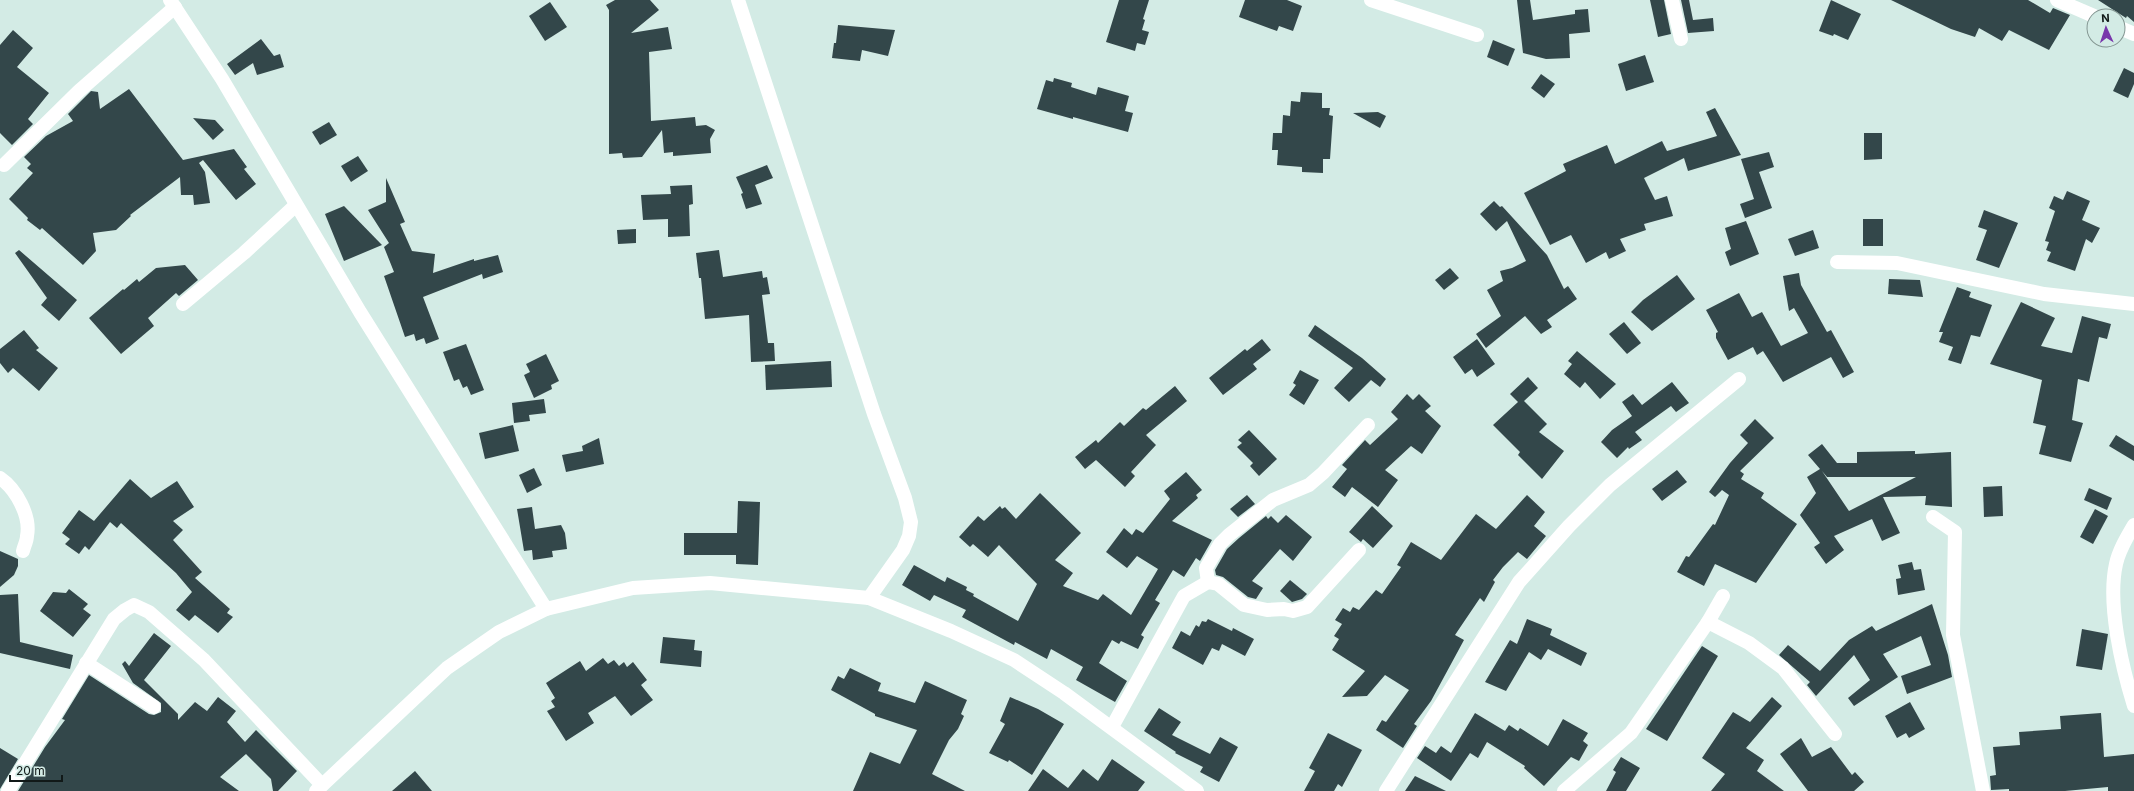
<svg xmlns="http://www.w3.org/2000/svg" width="2134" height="791" font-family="Inter,sans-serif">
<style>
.building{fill:#33474a;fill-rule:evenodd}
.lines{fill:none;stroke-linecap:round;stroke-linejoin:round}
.street{stroke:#fff;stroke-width:14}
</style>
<rect width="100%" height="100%" fill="#d3ebe5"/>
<g class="building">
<polygon points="615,0 650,0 659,10 631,33 668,27 672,49 649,52 651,121 695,117 696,126 706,125 715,130 710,139 711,153 673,156 673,152 664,153 662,130 642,157 623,158 622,153 609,154 609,10 606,5"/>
<polygon points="1119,0 1149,0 1143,19 1145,20 1142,30 1149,32 1145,45 1137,43 1135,51 1106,42"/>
<polygon points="1245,0 1287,0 1302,6 1293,31 1279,26 1277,31 1239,17"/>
<polygon points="1517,0 1530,0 1533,20 1575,14 1575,10 1588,9 1590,32 1569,34 1570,58 1546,59 1523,53"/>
<polygon points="1650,0 1664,0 1671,34 1658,37"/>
<polygon points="1681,0 1689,0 1693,20 1713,18 1714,31 1688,33"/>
<polygon points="1831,0 1861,14 1848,40 1834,34 1833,36 1819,31"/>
<polygon points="1891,0 2028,0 2050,13 2053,8 2070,15 2049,50 2009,30 2002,41 1979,28 1975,37 1951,29"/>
<polygon points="2098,0 2134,0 2134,22 2127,16 2126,18"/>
<polygon points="550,2 567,27 545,41 529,16"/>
<polygon points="838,25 895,30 888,56 862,50 860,61 832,58 834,43 836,43"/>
<polygon points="13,30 33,48 17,67 49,93 28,119 33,124 12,145 0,133 0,45"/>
<polygon points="261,39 274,56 280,54 284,67 257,75 253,63 235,75 227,64"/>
<polygon points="1493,40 1515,49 1508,66 1487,57"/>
<polygon points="1645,55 1654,82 1626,91 1618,64"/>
<polygon points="2124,68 2134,73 2134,84 2128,98 2113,91"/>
<polygon points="1541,74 1555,84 1544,98 1531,88"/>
<polygon points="1054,78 1072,83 1071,87 1096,95 1098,87 1129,96 1125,111 1133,113 1128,132 1073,117 1073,119 1037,109 1046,80 1053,82"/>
<polygon points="129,89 183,160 234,149 247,167 244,169 256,184 236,200 203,160 199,163 205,172 210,203 194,205 193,195 181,195 180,177 130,215 131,216 116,230 93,233 96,251 83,265 42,228 40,230 27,220 28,218 9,199 33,173 27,168 31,164 24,157 46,136 73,121 68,114 91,91 98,92 100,109"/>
<polygon points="1301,92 1322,93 1322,108 1330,108 1329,115 1333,116 1330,159 1323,159 1323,173 1302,172 1302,167 1277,165 1278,150 1272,150 1273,133 1282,133 1283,115 1290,116 1291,101 1300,102"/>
<polygon points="1715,108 1741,155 1688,171 1684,158 1644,178 1655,200 1667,196 1673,216 1644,224 1646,230 1620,239 1626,251 1609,259 1606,252 1586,263 1571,235 1550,245 1524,193 1566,171 1563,164 1607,145 1615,164 1662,141 1667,151 1717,136 1706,112"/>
<polygon points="1378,112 1386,116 1380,128 1353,113"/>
<polygon points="193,118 215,120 224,130 213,140"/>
<polygon points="329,122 337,135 320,145 312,132"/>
<polygon points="1864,133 1882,133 1882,159 1864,160"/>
<polygon points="1769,152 1774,167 1759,172 1772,208 1745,218 1740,204 1754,199 1741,159"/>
<polygon points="358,156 368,171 351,182 341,166"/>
<polygon points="767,165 773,178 755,185 762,204 746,209 741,194 743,193 736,177"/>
<polygon points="386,178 405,222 400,224 412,251 435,254 433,273 474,259 474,261 498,255 503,272 483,279 482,274 423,297 439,339 426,344 424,338 416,341 414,334 405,337 384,276 394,272 384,247 389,243 368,210 386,202"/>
<polygon points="692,185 693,204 689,205 690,236 668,237 668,219 643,220 641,195 671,194 670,186"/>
<polygon points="2067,191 2090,201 2082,220 2100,228 2092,243 2086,239 2075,271 2047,261 2051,252 2046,250 2049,242 2045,241 2055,211 2049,208 2054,196 2063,200"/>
<polygon points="1494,201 1500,207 1502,206 1547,255 1564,289 1568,286 1577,299 1547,320 1552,327 1541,334 1525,316 1486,348 1476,334 1501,316 1487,290 1503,281 1500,271 1512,268 1526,261 1507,221 1496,231 1480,214"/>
<polygon points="344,206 382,245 344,261 325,214"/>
<polygon points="1984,210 2018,223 1999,268 1976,260 1987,230 1978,227"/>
<rect x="1863" y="219" width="20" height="27"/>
<polygon points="1746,221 1759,254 1730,266 1725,252 1731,249 1725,228"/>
<polygon points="636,229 636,243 618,244 617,230"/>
<polygon points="1813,230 1819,248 1795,256 1788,239"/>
<polygon points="19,250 77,300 59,321 41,305 47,298 15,253"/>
<polygon points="719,250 723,277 762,271 763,278 767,277 770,294 762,295 768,343 774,343 775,361 751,362 749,315 705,319 701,278 699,278 696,253"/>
<polygon points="185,265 198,280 179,296 176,293 148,318 154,326 121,354 89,318 123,289 124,290 137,279 139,282 156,268"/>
<polygon points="1450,268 1459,278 1444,290 1435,280"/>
<polygon points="1799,273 1801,285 1827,332 1831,330 1854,372 1843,378 1831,357 1783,382 1763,351 1757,355 1753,347 1728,360 1716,338 1716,333 1718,332 1706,310 1739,293 1752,317 1762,312 1781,346 1808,333 1794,308 1789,311 1783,276"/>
<polygon points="1677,275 1695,299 1652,331 1631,312 1643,300"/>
<polygon points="1889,279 1920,280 1923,297 1888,294"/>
<polygon points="1957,287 1971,292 1969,297 1992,305 1980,337 1971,335 1961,364 1948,360 1953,347 1939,342 1943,332 1939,332"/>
<polygon points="2021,302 2055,318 2041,346 2072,353 2082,316 2111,324 2107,339 2099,337 2089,382 2078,379 2072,420 2083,423 2071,462 2039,454 2046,426 2033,423 2042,380 1990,364"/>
<polygon points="1624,322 1641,343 1627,354 1609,334"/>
<polygon points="1315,325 1362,358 1386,379 1380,387 1371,380 1349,402 1334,388 1353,368 1308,336"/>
<polygon points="24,330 39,348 36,350 58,368 39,391 13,368 8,373 0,363 0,349"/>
<polygon points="1262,339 1271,350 1253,364 1257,369 1223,395 1209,378 1245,349 1247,351"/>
<polygon points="1477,339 1495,364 1477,377 1472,369 1465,374 1453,357"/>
<polygon points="466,344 484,390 471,395 467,386 463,388 459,379 454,381 443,352"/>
<polygon points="1577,351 1616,384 1600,399 1585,382 1580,388 1564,374 1572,364 1568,361"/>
<polygon points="546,354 559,381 551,385 552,389 534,398 524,375 530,372 526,364"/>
<polygon points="831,361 832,387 766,390 765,365"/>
<polygon points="1300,370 1319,380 1304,405 1289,395 1296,385 1293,383"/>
<polygon points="1528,377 1538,388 1524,401 1547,424 1539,432 1564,451 1542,479 1518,455 1520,452 1493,425 1518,402 1510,394"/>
<polygon points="1672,382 1689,403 1676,412 1671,406 1635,432 1642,440 1629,449 1628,447 1617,458 1601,442 1612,430 1632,416 1622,402 1633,394 1642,405"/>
<polygon points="1175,386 1187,401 1146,435 1156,445 1131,472 1135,476 1125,487 1096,460 1085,469 1075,457 1096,440 1098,443 1120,422 1124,426 1143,408 1146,410"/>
<polygon points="1407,394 1413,400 1419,394 1431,406 1425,411 1441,426 1422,454 1411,446 1385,470 1398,480 1378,507 1352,487 1345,497 1332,487 1347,469 1342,465 1365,440 1370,445 1398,419 1391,412"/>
<polygon points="544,399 546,413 529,415 530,421 514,423 512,403"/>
<polygon points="1755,419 1774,438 1740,471 1744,474 1741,479 1764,493 1761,498 1797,524 1756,583 1715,564 1704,586 1677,572 1686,556 1689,557 1713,524 1715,525 1729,495 1722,490 1715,497 1709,492 1730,463 1748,443 1740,435"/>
<polygon points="513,425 519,451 485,459 479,433"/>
<polygon points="1249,430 1277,459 1259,476 1250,466 1253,463 1237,447 1242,443 1238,440"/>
<polygon points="2116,435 2134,446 2134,461 2109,446"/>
<polygon points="599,438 604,464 566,472 562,455 583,451 582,446"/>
<path d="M1822 444 1837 463H1857V452L1915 451V454L1951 452 1952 507 1925 505 1926 496 1883 497 1900 533 1882 541 1872 519 1834 536 1844 550 1826 564 1814 547 1820 543 1800 515 1816 493 1807 477 1820 469 1808 455ZM1822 471 1827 477H1916L1849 511Z"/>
<polygon points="534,468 542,485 527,493 519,475"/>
<polygon points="1677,470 1687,482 1662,501 1652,489"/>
<polygon points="1186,472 1202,490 1196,495 1198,498 1172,521 1212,540 1200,561 1196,558 1184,577 1173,570 1155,600 1160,603 1141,635 1144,637 1138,649 1121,641 1119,644 1112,640 1099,663 1127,681 1115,702 1076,680 1083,667 1051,649 1047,659 1015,642 1014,645 962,617 966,610 934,595 930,601 902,585 914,565 945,582 947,577 967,587 966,590 974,594 973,596 1018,621 1037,584 999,545 988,557 973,544 970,547 959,537 978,516 984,521 1000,506 1002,509 1005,507 1016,519 1040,493 1081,533 1055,560 1073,573 1063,586 1098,600 1103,594 1131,615 1158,569 1137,556 1127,568 1106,552 1124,528 1132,535 1136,529 1143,533 1170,499 1164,491"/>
<polygon points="130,479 151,498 177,481 194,507 173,521 183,530 173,540 202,572 195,578 230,609 227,613 233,617 218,633 195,615 189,621 176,610 192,592 176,573 121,523 117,528 110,522 89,550 85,546 79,554 65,544 70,539 62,533 79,510 94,521"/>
<polygon points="2002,486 2003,516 1984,517 1983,487"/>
<polygon points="2089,488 2112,498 2107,510 2084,500"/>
<polygon points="1247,495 1255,504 1238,517 1230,509"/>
<polygon points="1527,495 1545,512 1534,526 1546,536 1527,559 1518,552 1503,567 1493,580 1495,582 1484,602 1480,598 1455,635 1464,640 1431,701 1414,724 1417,726 1403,748 1376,730 1382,720 1386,722 1409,690 1385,675 1367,696 1342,697 1365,671 1332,650 1339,639 1334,636 1342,624 1335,620 1343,608 1350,612 1353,607 1359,610 1376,590 1382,594 1401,567 1397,565 1411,542 1441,560 1476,514 1496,529"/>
<polygon points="738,501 760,502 758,565 736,564 736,555 684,555 684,533 737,533"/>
<polygon points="1372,506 1393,526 1373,548 1363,539 1361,542 1349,532"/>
<polygon points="532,507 535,529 561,525 565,533 567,549 552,551 553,557 533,560 532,550 524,551 517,509"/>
<polygon points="2095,509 2108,516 2093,544 2080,537"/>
<polygon points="1286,515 1312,537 1293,561 1280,549 1252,581 1263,588 1256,599 1248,597 1223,577 1216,575 1215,570 1227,549 1239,538 1266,516 1268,519 1271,516 1278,523"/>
<polygon points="0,551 18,559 18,566 14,575 0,587"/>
<polygon points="1912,562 1914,570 1921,569 1925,590 1898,595 1896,579 1901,578 1898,565"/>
<polygon points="1290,580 1307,594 1302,599 1292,602 1280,591"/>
<polygon points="69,589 88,604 83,609 91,615 73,637 40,611 53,592 66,593"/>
<polygon points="18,594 20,642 73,655 70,669 0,653 0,595"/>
<polygon points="1932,604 1948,655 1952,677 1907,694 1901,676 1931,665 1921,636 1883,654 1898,677 1854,706 1848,698 1870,680 1854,655 1816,696 1807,685 1810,682 1779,655 1788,645 1820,671 1849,640 1872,626 1876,631"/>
<polygon points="1208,619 1232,631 1233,628 1254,639 1245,656 1222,644 1219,651 1212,648 1203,665 1172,648 1181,631 1190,636 1196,625 1199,627 1202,621 1206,622"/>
<polygon points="1527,619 1552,629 1550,635 1587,653 1581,666 1548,649 1541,660 1529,652 1506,691 1485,682 1510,640 1517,644"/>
<polygon points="2082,629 2108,634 2102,670 2076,666"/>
<polygon points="154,633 171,646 144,680 178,714 178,720 195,702 207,711 218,697 236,711 227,722 245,742 256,730 297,771 278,791 273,791 271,779 246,754 220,777 239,791 18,791 45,747 65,720 62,719 89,675 149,714 154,715 161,712 161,703 133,683 122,664 125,661 129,666"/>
<polygon points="663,637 695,640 694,650 702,651 701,667 660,663"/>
<polygon points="1702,646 1718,656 1667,741 1646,729"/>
<polygon points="603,658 608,664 614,660 619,666 624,662 627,667 633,662 647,680 641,685 653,700 631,716 615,696 588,713 594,723 566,741 547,711 555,707 551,701 555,698 546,683 580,661 586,671"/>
<polygon points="850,668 881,683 878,691 915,703 925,681 967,700 961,714 964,716 958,729 949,740 932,774 965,791 853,791 870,752 900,764 917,730 875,716 875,714 831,690 838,676 844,679"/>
<polygon points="1010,697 1038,709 1064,724 1032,775 1009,760 1008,762 989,753 1005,724 1000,721"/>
<polygon points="1772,697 1782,706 1746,748 1764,760 1757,771 1784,791 1711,791 1725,774 1702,758 1733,712 1750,722"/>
<polygon points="1910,702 1925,729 1909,738 1906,733 1897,738 1885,716"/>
<polygon points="1159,708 1181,722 1172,735 1210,754 1220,737 1238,747 1219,782 1200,772 1203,767 1175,753 1176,752 1144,731"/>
<polygon points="1475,713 1505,731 1509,725 1518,731 1520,728 1548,746 1563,719 1588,733 1583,741 1588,745 1579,761 1571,757 1544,786 1524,768 1525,766 1487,742 1478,758 1470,753 1451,781 1417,758 1425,746 1436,753 1441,746 1451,753"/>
<polygon points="2101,713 2104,757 2134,754 2134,791 2108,791 2108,787 2065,791 2009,791 2009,789 1991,790 1990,776 1996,775 1993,747 2020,745 2019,732 2061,729 2060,716"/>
<polygon points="1328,733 1362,750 1342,787 1338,784 1334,791 1304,791 1315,771 1309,768"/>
<polygon points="1801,738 1812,757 1831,747 1852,775 1855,772 1864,782 1854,791 1808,791 1780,754"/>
<polygon points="0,748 18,759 0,789"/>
<polygon points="1621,757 1640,768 1626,791 1606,791 1616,772 1613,770"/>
<polygon points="1112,759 1145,782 1138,791 1028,791 1043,769 1068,788 1083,769 1098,781"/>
<polygon points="415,771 432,791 392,791"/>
<polygon points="1415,776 1446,791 1405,791"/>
</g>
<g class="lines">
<g class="street">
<polyline points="170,0 222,79 360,312 546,609"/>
<polyline points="738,0 874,414 905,498 911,522 909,536 903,550 869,598"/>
<polyline points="1371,0 1477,35"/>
<polyline points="1672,0 1681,39"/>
<polyline points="2057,0 2094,16"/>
<polyline points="2118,27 2134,34"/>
<polyline points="4,165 79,91 175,7"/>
<polyline points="1837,262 1897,263 2044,294 2134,304"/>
<polyline points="183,304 244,253 296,205"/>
<path d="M0 478C16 489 31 516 27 536 27 541 24 546 23 551"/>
<polyline points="1933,517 1955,532 1953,635 1983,791"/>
<path d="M2134 525C2127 537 2119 550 2116 564 2107 604 2122 667 2134 706"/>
<polyline points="1208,582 1206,568 1220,544 1229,535 1273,500 1309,485 1323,473 1368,425"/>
<polyline points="1708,622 1749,643 1783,668 1835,734"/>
<polyline points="86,663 154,707"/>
<polyline points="1112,727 1184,596 1208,582 1218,584 1244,605 1267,610 1284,609 1293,611 1307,607 1359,550"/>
<polyline points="8,791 114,619 125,610 134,605 149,612 204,660 322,785"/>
<polyline points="316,791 447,668 499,632 546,609 633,588 710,583 869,598 951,631 1014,660 1064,693 1197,791"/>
<polyline points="1386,791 1519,582 1569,526 1610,485 1739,379"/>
<polyline points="1564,791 1631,733 1708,622 1723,596"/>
</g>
</g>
<g transform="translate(2106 28) rotate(357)"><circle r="19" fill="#d3ebe5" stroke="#859793"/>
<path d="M0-3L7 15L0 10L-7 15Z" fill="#7836ab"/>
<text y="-6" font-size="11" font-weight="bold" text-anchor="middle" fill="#111918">N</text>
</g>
<path d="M10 775v6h52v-6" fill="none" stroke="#111918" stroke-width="2"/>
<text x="16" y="775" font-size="12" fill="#111918" stroke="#d3ebe5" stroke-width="3" paint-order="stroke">20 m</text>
</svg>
